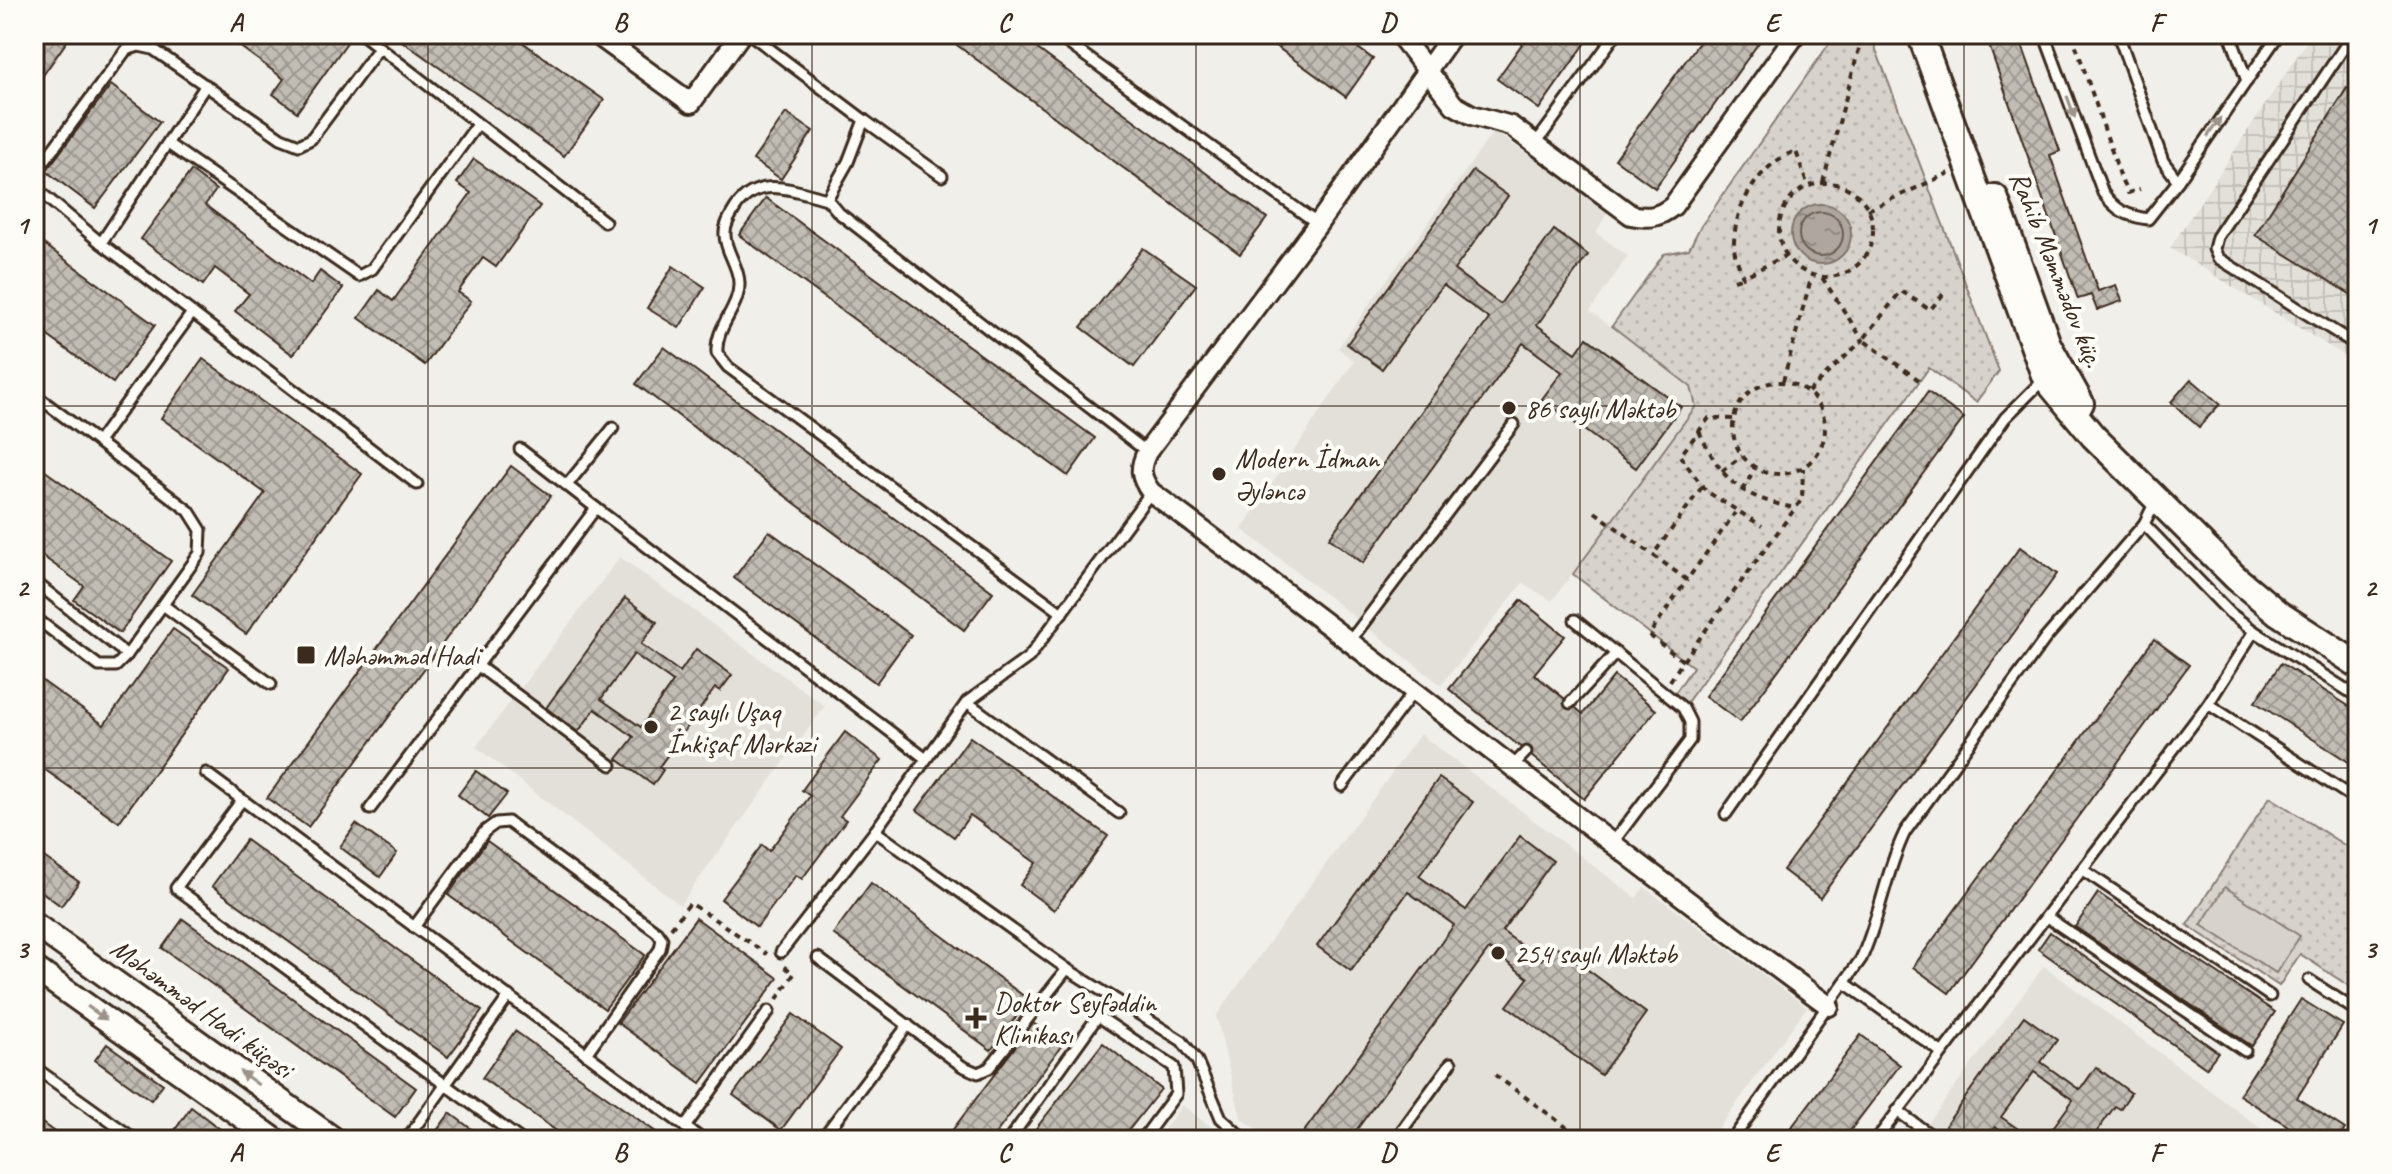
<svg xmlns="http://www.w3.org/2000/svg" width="2392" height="1174" font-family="Caveat,sans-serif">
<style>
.built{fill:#e3e0da}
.industrial{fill:url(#industrial-grid)}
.grass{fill:url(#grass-dots);stroke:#897e75;stroke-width:2}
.pitch{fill:#d7d2cc;stroke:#897e75;stroke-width:2}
.water{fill:url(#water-ripples);stroke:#80746b;stroke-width:2}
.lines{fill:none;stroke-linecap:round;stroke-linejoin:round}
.shore{stroke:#695c52;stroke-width:2}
.building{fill:url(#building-cross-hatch);stroke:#3b2a1e;stroke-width:2;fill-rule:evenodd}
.service-casing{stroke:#3b2a1e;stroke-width:15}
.minor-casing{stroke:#3b2a1e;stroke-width:24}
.tertiary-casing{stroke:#3b2a1e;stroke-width:28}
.secondary-casing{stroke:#3b2a1e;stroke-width:30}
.path{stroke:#3b2a1e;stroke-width:4;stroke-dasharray:6 6;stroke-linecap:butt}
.service{stroke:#fdfcf7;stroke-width:9}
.minor{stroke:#fdfcf7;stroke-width:18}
.tertiary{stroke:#fdfcf7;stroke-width:22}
.secondary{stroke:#fdfcf7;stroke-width:24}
.oneway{fill:#9c938a}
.grid{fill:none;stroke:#3b2a1e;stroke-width:2;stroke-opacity:0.55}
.poi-dot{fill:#3b2a1e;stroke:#fdfcf7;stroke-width:3}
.labels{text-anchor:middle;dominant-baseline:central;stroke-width:8;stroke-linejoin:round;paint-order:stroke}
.street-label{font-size:28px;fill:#3b2a1e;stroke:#fdfcf7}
.poi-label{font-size:28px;fill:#3b2a1e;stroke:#fdfcf7;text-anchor:start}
.neatline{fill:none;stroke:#3b2a1e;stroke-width:3}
.grid-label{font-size:26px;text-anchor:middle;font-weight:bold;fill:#3b2a1e}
</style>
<defs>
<pattern id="industrial-grid" width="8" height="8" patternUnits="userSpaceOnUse" patternTransform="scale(2)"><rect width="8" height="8" fill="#e3e0da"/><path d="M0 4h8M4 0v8" fill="none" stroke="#c4c0bb"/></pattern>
<pattern id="grass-dots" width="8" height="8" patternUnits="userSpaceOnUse" patternTransform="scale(2)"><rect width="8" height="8" fill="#d7d2cc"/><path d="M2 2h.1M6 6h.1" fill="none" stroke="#b9b4af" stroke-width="1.8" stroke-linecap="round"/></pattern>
<pattern id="water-ripples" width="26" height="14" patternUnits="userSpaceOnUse" patternTransform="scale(2)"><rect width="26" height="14" fill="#aea69f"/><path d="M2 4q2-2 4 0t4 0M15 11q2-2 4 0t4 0" fill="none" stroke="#8f8781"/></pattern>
<pattern id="building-cross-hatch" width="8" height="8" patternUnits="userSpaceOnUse" patternTransform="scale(2)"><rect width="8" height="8" fill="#c1bcb4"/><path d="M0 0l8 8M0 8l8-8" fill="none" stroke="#9e9992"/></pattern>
</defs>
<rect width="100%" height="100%" fill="#f1efea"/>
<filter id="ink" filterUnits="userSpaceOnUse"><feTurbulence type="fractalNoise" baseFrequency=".0125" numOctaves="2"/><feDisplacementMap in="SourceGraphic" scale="16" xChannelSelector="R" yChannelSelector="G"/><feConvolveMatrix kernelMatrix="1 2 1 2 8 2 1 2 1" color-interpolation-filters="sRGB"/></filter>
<g filter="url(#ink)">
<g class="built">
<polygon points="1494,131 1608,211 1596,233 1628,256 1590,311 1691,387 1696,400 1691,415 1552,601 1523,583 1441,685 1242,529 1354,361 1338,348"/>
<polygon points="620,557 825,706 680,905 476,747"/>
<polygon points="1420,734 1636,898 1644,887 1807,1007 1710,1140 1272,1140 1241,1118 1216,1016"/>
<polygon points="2044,966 2276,1140 1916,1140"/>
<polygon points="1182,1105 1228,1140 1157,1140"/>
</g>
<polygon class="industrial" points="2312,34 2358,34 2358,364 2170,248"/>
<g class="grass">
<polygon points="1836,34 1870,34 1999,371 1976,402 1929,368 1685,705 1675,693 1693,667 1573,574 1696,406 1691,387 1612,326 1664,254 1689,249 1699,229"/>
<polygon points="2270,797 2358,854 2358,992 2300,954 2279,986 2187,925"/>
</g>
<polygon class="pitch" points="2225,887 2300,936 2276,973 2201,925"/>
<circle class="water" cx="1821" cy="234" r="30"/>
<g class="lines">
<circle class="shore" cx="1821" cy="234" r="22"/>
</g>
<g class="building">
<polygon points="34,34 72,34 34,88"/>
<polygon points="223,34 338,34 348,41 297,112 273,94 284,79"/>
<polygon points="392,34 511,34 604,100 564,156"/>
<polygon points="942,34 1017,34 1267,218 1240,254"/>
<polygon points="1259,34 1339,34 1373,59 1346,97"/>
<polygon points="1529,34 1592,34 1539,109 1497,79"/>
<polygon points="1705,34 1765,34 1655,188 1615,159"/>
<polygon points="1985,34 2018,34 2060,151 2050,155 2098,291 2116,285 2122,301 2097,310 2091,295 2078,299"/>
<polygon points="111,85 160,122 95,208 46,171"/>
<polygon points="2347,88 2358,95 2358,299 2255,235"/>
<polygon points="786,113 813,131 781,179 753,160"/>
<polygon points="474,159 540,206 496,267 483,258 458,292 471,301 425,365 359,318 379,290 393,301 471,193 457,183"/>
<polygon points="191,171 216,190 205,205 311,284 320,271 343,288 293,355 235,311 249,294 215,268 203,285 141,239"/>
<polygon points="1473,171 1508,196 1454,270 1500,304 1554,230 1588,255 1537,325 1576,353 1587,338 1681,407 1636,468 1542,399 1562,372 1523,343 1363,563 1329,538 1489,319 1443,285 1382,369 1347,344"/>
<polygon points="766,198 1095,438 1068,476 739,235"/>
<polygon points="34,237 155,325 113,383 34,326"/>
<polygon points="1143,248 1196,285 1134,367 1081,327"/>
<polygon points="673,266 705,287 679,328 647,308"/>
<polygon points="664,347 993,592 964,630 636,384"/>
<polygon points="203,359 362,474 246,634 192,595 265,493 161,418"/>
<polygon points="2191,379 2220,404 2199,427 2171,402"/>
<polygon points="1928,392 1964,418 1740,722 1705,696"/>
<polygon points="34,463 171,561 120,633 74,600 84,586 34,550"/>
<polygon points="511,466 551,496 308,827 267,798"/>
<polygon points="769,531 911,635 876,683 734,578"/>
<polygon points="2020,547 2057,574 1820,898 1783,870"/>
<path d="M625 598 657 622 641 644 680 672 696 649 732 675 720 691 715 688 659 767 663 770 653 785 617 759 634 737 595 709 578 732 546 708ZM634 654 673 682 641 727 601 699Z"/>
<polygon points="1521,600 1565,636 1534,674 1570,703 1583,714 1614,676 1656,710 1584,799 1449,689"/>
<polygon points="173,629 229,668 119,822 34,762 34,675 104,725"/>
<polygon points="2154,639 2189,665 1949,993 1913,967"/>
<polygon points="2281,663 2358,712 2358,768 2255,702"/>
<polygon points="845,732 882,760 840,816 846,820 802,879 796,875 757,927 721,899 762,845 769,851 810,796 802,790"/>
<polygon points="970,737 1108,836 1054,910 1020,885 1036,863 970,815 954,837 917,810"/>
<polygon points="476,771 507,794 488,818 458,795"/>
<polygon points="1439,778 1473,802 1419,876 1466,910 1520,836 1553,861 1502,931 1541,960 1553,944 1646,1013 1601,1075 1507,1006 1528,978 1489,949 1349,1140 1298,1140 1454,925 1408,892 1351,971 1317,946"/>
<polygon points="356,824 397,853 380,877 340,847"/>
<polygon points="246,840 482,1011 448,1057 212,886"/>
<polygon points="487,841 645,955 605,1009 448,895"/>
<polygon points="34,850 79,882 61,906 34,886"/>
<polygon points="871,883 1029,1000 991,1050 833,934"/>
<polygon points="2098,893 2275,1012 2252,1046 2075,927"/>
<polygon points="696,918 778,978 701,1083 618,1023"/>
<polygon points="183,919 416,1088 395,1117 162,948"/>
<polygon points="2050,932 2218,1052 2206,1068 2038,949"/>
<polygon points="2301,999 2343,1025 2297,1098 2345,1129 2338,1140 2310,1140 2239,1095"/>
<polygon points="793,1014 841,1049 781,1130 733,1095"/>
<polygon points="2024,1016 2057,1040 2041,1062 2080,1090 2096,1067 2131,1093 2120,1109 2115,1106 2091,1140 2044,1140 2073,1100 2034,1072 2001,1117 2034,1140 2013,1140 1995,1127 1985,1140 1965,1140 1945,1126"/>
<polygon points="1033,1023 1062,1045 991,1140 945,1140"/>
<polygon points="515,1031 667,1140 569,1140 482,1078"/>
<polygon points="1861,1035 1900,1065 1843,1140 1782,1140"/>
<polygon points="1103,1043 1161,1089 1121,1140 1027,1140"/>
<polygon points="107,1044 163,1084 151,1100 95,1060"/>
<polygon points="191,1107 220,1129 212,1140 168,1140"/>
<polygon points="450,1113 486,1140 430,1140"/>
<polygon points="34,1117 65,1140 34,1140"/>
</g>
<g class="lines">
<g class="service-casing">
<g id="service">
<polyline points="362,34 605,222"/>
<polyline points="750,34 864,120 848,162 827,199 839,213 1147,452"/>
<polyline points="1055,34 1318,224"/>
<path d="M2044 34 2103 193C2116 210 2126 216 2148 219L2178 181 2279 34"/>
<polyline points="2118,34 2163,161 2178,181"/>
<polyline points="2230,34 2247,81"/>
<polyline points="2353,34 2217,237 2214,249 2218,258 2358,346"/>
<polyline points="864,120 942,176"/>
<polyline points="1536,143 1616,34"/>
<polyline points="168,144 359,276 372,269 477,125"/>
<polyline points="34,175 126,50 139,46 153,49 281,138 299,145 311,139 379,48"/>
<polyline points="34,187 101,243 417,484"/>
<path d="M827 199C794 191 759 174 736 207 731 215 724 225 725 235 725 251 739 266 739 283 740 308 715 326 717 353L728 367 1062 613"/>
<polyline points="101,243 206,85"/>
<polyline points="34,394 189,511 201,530 200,553 127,655 116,666 99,666 34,617"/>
<polyline points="98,442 192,313"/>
<polyline points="520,449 596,508"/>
<polyline points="567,485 613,428"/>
<polyline points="34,581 127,655"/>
<polyline points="163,605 271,684"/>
<polyline points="1575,620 1683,708 1690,722 1690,740 1611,845"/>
<polyline points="2254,631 2358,697"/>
<polyline points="1350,641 1514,424"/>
<polyline points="478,666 611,765"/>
<polyline points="967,702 1119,813"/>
<polyline points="1570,703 1616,653"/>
<polyline points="2208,704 2358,801"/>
<polyline points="1512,767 1526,752"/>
<polyline points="206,773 703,1140"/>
<polyline points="1342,786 1414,691"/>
<polyline points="242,800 176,888 521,1140"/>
<polyline points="370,809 596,508 925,758"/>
<polyline points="1726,814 2005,418 2045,378"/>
<polyline points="875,831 1067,969 1182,1041 1197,1061 1221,1118 1245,1140"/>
<polyline points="2083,870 2270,996"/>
<polyline points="2047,917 2245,1051"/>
<polyline points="414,927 485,831 496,823 508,822 657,932 662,939 660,949 586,1054"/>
<polyline points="781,952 875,831 967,702 1029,657 1151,492"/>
<polyline points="818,958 962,1066 978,1073 989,1068 1067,969"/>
<polyline points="2309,980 2358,1012"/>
<polyline points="1845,983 1941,1052"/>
<polyline points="1098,1016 1174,1067 1176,1094 1142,1140"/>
<polyline points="34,1067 136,1140"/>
<polyline points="1897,1111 1938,1140"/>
<polyline points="685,1127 769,1011"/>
<polyline points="406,1140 509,996"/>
<polyline points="821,1140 908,1025"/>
<polyline points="1009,1140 1111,998"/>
<polyline points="1395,1140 1451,1063"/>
<path d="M1732 1140 1861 959C1880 918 1885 873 1905 832L2045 639 2144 524 2155 502"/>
<polyline points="1876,1140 2208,704 2254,631 2230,613 2144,524"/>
</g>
</g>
<g class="minor-casing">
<g id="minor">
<polyline points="596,34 691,103 741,34"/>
<path d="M1399 34 1454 105 1472 115 1511 126 1631 215C1649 219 1659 217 1673 206L1796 34"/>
<path d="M1453 34 1318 224 1147 452C1139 468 1140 477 1151 492 1379 660 1599 838 1829 1006"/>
</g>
</g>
<g class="tertiary-casing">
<g id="tertiary">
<polyline points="34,924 335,1140"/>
<polyline points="34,968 275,1140"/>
</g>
</g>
<g class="secondary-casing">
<g id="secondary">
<polyline points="1920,34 2045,378 2093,436 2236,578 2278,613 2358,665"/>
<polyline points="1995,197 2048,344 2081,403"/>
</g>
</g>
<g class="path">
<polyline points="2072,34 2123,184 2128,193 2140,189"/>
<polyline points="1823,182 1863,34"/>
<circle cx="1826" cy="230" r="47"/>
<polyline points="1868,210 1949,173"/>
<path d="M1787 255 1743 277C1740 267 1734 256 1734 246 1733 207 1760 163 1796 151L1808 187"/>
<polyline points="1734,280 1743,277"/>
<polyline points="1919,380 1863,340 1901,291 1930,310 1945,292"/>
<polyline points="1783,381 1812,275"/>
<circle cx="1779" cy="428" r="46"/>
<polyline points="1808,392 1863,340 1821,276"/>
<polyline points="1733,419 1709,418 1680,456 1706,491 1762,526"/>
<path d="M1699 431C1723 482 1740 497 1795 508"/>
<polyline points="1722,471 1742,456"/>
<polyline points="1702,487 1653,555 1687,580 1735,513"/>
<polyline points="1743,491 1755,467"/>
<polyline points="1595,512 1653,555"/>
<polyline points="1683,661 1802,499 1803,468"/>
<polyline points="1670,681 1683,661 1649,635 1687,580"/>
<polyline points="671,928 690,903 767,954"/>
<polyline points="777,999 794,974 784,966"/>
<polyline points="1495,1075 1584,1140"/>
</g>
<use href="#service" class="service"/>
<use href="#minor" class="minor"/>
<use href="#tertiary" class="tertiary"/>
<use href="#secondary" class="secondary"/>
</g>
<defs><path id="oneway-solid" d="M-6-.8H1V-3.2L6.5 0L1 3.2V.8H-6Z" transform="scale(2)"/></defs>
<g class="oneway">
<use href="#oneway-solid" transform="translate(2071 107) rotate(70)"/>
<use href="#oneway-solid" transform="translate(2214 127) rotate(-56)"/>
<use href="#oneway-solid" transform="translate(97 1013) rotate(35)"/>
<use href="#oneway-solid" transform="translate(249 1078) rotate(-144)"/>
</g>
</g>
<path class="grid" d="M428 34V1140M812 34V1140M1196 34V1140M1580 34V1140M1964 34V1140M34 406H2358M34 768H2358"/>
<g class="poi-dot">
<circle cx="1509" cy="408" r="8"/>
<circle cx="1219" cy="474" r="8"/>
<rect x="296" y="645" width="20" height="20" rx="4"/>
<circle cx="651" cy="727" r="8"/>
<circle cx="1498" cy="953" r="8"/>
<path d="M972 1006h8v8h8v8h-8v8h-8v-8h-8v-8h8z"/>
</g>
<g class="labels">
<g class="street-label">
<text transform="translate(2057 269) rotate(68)">Rahib Məmmədov küç.</text>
<text transform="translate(202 1008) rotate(36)">Məhəmməd Hadi küçəsi</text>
</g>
<g class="poi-label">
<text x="1525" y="408">86 saylı Məktəb</text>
<text x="1235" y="458">Modern İdman<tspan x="1235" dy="32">Əyləncə</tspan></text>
<text x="324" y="655">Məhəmməd Hadi</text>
<text x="667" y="711">2 saylı Uşaq<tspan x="667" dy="32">İnkişaf Mərkəzi</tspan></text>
<text x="1514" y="953">254 saylı Məktəb</text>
<text x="994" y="1002">Doktor Seyfәddin<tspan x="994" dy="32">Klinikası</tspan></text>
</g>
</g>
<rect width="2392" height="1174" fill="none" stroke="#fdfcf7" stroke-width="88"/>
<rect x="44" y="44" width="2304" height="1086" class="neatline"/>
<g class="grid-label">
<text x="236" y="31">A</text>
<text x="620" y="31">B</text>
<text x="1004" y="31">C</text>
<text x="1388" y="31">D</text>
<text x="1772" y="31">E</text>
<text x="2156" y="31">F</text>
<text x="22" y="234">1</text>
<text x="2370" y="234">1</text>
<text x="22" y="596">2</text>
<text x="2370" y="596">2</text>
<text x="22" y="958">3</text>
<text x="2370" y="958">3</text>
<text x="236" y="1161">A</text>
<text x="620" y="1161">B</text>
<text x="1004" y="1161">C</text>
<text x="1388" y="1161">D</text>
<text x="1772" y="1161">E</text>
<text x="2156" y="1161">F</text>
</g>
</svg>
